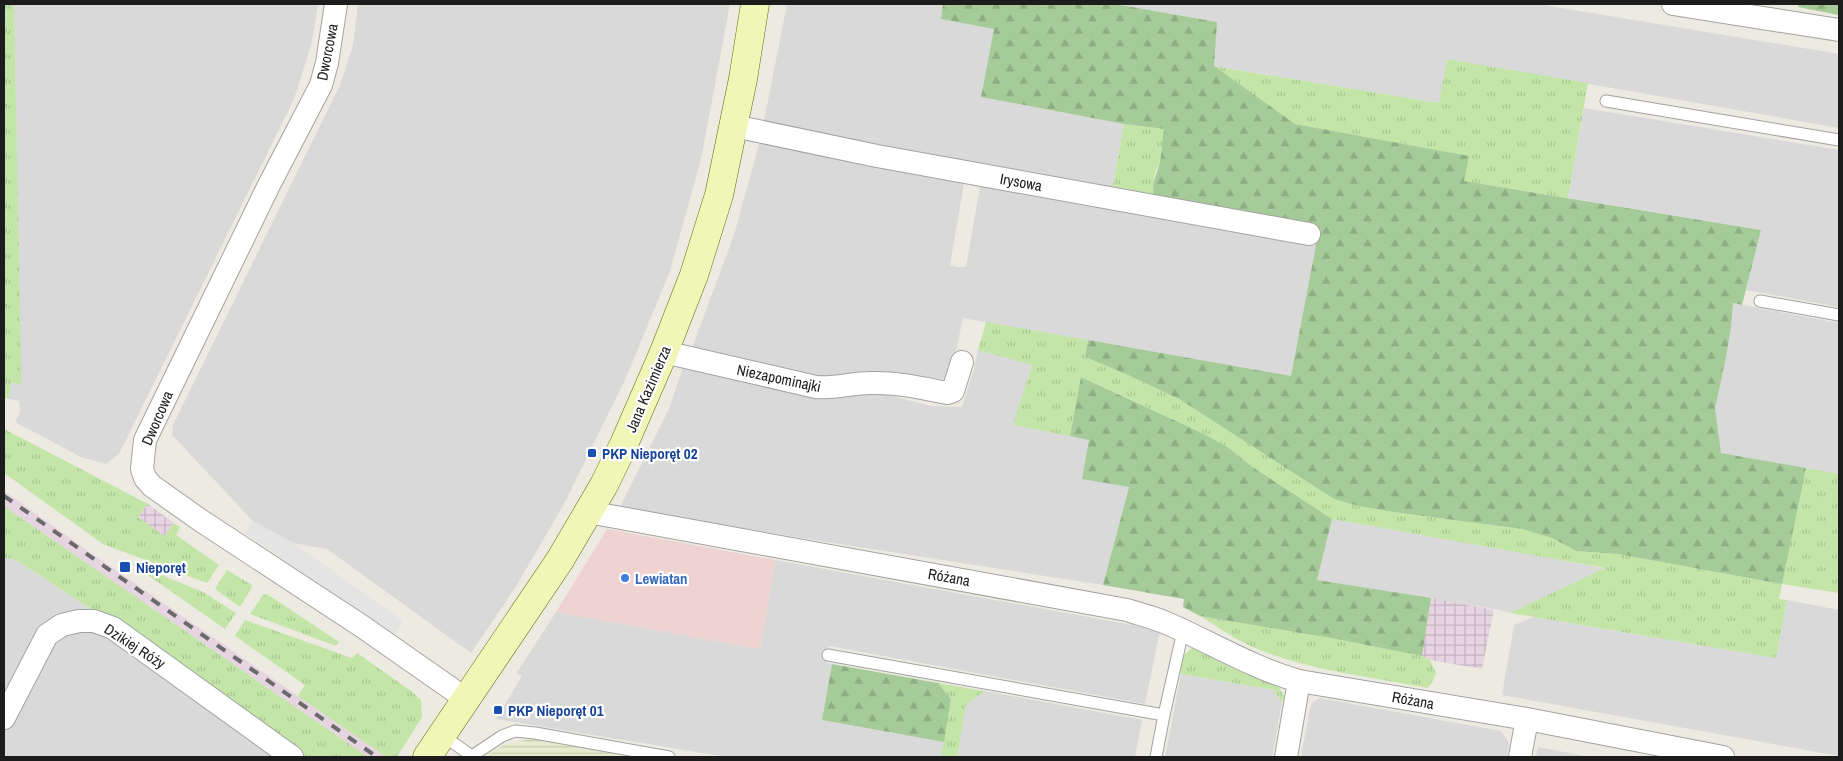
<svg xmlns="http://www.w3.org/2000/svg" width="1843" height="761" font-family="'Archivo Narrow',sans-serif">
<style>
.residential{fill:#dad9d9}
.commercial{fill:#eed3d1}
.industrial{fill:url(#industrial-grid)}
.railway{fill:#e6d4e1}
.farmland{fill:url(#farmland-rules)}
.grass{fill:url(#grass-tufts)}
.forest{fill:url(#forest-firs)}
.parking{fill:#e4e4e4}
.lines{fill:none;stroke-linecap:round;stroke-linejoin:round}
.lane-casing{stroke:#a3a3a3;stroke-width:13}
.street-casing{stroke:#a3a3a3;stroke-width:24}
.secondary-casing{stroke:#5c6d09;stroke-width:29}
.lane{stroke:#fff;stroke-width:11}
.street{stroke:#fff;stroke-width:22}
.secondary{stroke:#f0f6b6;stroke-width:28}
.rail{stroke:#6a6a6a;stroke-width:4;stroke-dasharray:10 10;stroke-linecap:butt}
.transit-dot{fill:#1a4fb4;stroke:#fff;stroke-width:2}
.shop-dot{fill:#3f7fe0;stroke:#fff;stroke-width:2}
.labels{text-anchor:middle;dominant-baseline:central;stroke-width:4.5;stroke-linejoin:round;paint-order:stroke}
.street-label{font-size:15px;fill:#1c1c1c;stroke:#fff}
.transit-label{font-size:15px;font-weight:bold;fill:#164399;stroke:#fff;text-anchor:start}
.shop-label{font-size:15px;font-weight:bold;fill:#366cbe;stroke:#fff;text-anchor:start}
</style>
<defs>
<pattern id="industrial-grid" width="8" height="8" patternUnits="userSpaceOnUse" patternTransform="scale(1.25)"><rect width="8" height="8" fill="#e6d4e1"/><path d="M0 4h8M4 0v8" fill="none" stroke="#c5b5c0"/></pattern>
<pattern id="farmland-rules" width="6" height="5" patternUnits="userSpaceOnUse" patternTransform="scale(1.25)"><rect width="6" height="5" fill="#e7ebcd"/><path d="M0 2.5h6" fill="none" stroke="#c6c9af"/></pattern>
<pattern id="grass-tufts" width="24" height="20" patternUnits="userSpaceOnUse" patternTransform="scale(1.25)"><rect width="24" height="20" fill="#c3e6a8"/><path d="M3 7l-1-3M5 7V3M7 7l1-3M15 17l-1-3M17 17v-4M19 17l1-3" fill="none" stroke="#a7c590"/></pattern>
<pattern id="forest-firs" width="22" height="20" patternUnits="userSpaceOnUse" patternTransform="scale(1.25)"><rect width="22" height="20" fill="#a4cb98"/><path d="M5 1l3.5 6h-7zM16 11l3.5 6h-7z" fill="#8dae82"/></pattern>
</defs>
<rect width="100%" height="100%" fill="#edeae1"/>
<g class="residential">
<polygon points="14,4 318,4 312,42 294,99 119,454 106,464 81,457 15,422 20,412 19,401 9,399 11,383 21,384"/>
<polygon points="358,4 730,4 701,159 670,271 625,380 564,504 515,588 471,653 327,549 293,543 253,521 172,435 173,425 340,85 353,45"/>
<polygon points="787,4 943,4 941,19 994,29 981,97 1124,124 1112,191 763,126"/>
<polygon points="1115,4 1538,4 1839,54 1839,128 1447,59 1440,103 1213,66 1217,22"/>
<polygon points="1584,108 1839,150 1839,307 1746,290 1761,230 1568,198"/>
<polygon points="761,137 965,178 950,265 957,267 966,267 981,181 1316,243 1291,377 963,318 950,379 855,376 830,384 690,353 734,235"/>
<polygon points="1672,292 1839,323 1839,474 1648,441"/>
<polygon points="978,350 1032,364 1014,425 1089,439 1129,487 1103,585 814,540 625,508 621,505 669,409 684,364 872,391 931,406 962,407 974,369"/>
<polygon points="1332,519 1546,557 1606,569 1510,613 1500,610 1317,580"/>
<polygon points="4,558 14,559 96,612 286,757 4,757"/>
<polygon points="775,560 1160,630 1145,704 829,646 827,663 832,664 822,720 944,742 941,757 727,757 496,719 522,676 516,674 556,612 760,649"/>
<polygon points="1787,600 1839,610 1839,756 1502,695 1514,625 1534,617 1776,658"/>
<polygon points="1181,674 1274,690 1282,703 1272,757 1165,757"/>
<polygon points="984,691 1142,720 1135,757 957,757 966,705"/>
<polygon points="1319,698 1501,731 1509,743 1507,757 1301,757 1311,704"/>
<polygon points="1538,747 1590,757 1536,757"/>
</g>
<polygon class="commercial" points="607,529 775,560 760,649 556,612"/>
<g class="industrial">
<polygon points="148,504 174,523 164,536 138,517"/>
<polygon points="1431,598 1494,610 1482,669 1430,660 1422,656"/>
</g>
<polygon class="railway" points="4,491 91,553 386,757 368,757 4,506"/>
<polygon class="farmland" points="535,738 644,757 483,757 506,744"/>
<g class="grass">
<polygon points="4,4 14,4 21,354 21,384 11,383 9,399 4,397"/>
<polygon points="1447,59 1588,83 1568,198 1463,181 1468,156 1295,124 1213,66 1439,103"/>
<polygon points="1124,124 1164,129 1160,160 1154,177 1155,199 1112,191"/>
<polygon points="986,322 1088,340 1085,357 1128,375 1179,399 1334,499 1358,506 1393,512 1522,529 1552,538 1576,551 1618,554 1781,584 1806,468 1839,474 1839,593 1782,584 1779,599 1787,600 1776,658 1510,613 1605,568 1332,519 1251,466 1229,448 1202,433 1082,377 1070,436 1013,425 1032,365 978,350"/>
<polygon points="4,429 148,504 138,517 164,536 174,523 180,527 176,535 219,565 207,583 103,544 4,473"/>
<polygon points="4,506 368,757 303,757 96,612 14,559 4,558"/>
<polygon points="129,562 203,592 236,613 225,629"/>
<polygon points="227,570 252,585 251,589 240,607 215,589"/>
<polygon points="267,594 339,642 336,646 250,614 263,595"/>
<path d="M1200 616 1336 639 1422 656 1430 660 1436 673 1432 683 1427 688C1366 676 1302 670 1246 644 1230 636 1215 625 1200 616Z"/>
<polygon points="245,620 352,658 357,653 411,691 421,700 422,717 397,757 386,757 298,696 305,685 235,636"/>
<polygon points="1193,647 1273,682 1279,687 1284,697 1282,703 1274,690 1181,674 1179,669 1183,656"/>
<polygon points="938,683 984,691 966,705 957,757 941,757 951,699"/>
</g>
<g class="forest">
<path d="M943 4H1115L1217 22 1214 66 1295 124 1469 156 1464 181 1761 230 1742 305 1733 303 1731 327 1726 357 1715 408 1721 453 1806 468 1782 584 1618 554 1576 551 1552 538 1522 529 1393 512 1358 506 1334 499 1179 399 1128 375 1085 357 1088 340 1291 376 1319 229 1155 199C1150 184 1157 176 1160 161 1162 151 1162 140 1164 129L1124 124 981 97 994 29 941 19Z"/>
<polygon points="1799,4 1839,4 1839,15 1798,7"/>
<polygon points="1081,377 1202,433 1229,448 1251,466 1332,519 1317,580 1431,598 1422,656 1336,639 1200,616 1183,607 1184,599 1103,585 1129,487 1082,479 1089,440 1070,436"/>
<polygon points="832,664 938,683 951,699 944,742 822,720"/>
</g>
<polygon class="parking" points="253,521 293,543 403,621 394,634 245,533"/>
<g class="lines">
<g class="lane-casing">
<g id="lane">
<polyline points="1606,101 1839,140"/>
<polyline points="1760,301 1839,315"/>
<polyline points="828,655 1164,715"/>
<polyline points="442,735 472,756 502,736 515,731 535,733 669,757"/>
<polyline points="1156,757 1164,715 1183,631"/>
</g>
</g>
<g class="street-casing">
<g id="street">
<polyline points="336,4 327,63 321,85 269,185 145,440 142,469 145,478 152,486 200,520 363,627 466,699"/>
<polyline points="1673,4 1839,30"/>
<polyline points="734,126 877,156 1309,234"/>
<path d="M664 352 816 387C834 389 852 383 870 383 897 382 922 388 947 393L953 391 962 362"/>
<path d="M588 512 1127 610C1139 614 1152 617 1164 622 1209 641 1252 668 1299 681L1527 719 1723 757"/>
<polyline points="4,718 47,635 62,625 79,621 94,621 113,628 292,757"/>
<polyline points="1286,757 1299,681"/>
<polyline points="1520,757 1527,719"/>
</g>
</g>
<g class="secondary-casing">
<polyline id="secondary" points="427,757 560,560 604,485 624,444 664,352 694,275 719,195 743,79 755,4"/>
</g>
<use href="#lane" class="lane"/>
<use href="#street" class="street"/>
<use href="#secondary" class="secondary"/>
<polyline class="rail" points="4,496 377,757"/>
</g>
<g class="transit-dot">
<rect x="587" y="448" width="10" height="10" rx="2.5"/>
<rect x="119" y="561" width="12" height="12" rx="2.5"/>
<rect x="493" y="705" width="10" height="10" rx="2.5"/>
</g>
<circle class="shop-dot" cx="625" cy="578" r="5"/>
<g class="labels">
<g class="street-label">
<text transform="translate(327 52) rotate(-79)">Dworcowa</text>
<text transform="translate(1021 182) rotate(10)">Irysowa</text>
<text transform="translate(779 378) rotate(12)">Niezapominajki</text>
<text transform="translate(648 389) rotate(-67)">Jana Kazimierza</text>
<text transform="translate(157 418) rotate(-67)">Dworcowa</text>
<text transform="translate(949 577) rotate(10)">Różana</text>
<text transform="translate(135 646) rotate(33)">Dzikiej Róży</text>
<text transform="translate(1413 700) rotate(10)">Różana</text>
</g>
<g class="transit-label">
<text x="602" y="453">PKP Nieporęt 02</text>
<text x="136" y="567">Nieporęt</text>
<text x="508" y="710">PKP Nieporęt 01</text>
</g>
<g class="shop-label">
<text x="635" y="578">Lewiatan</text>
</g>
</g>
<rect width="1843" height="761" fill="none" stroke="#1c1c1c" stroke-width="10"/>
</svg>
